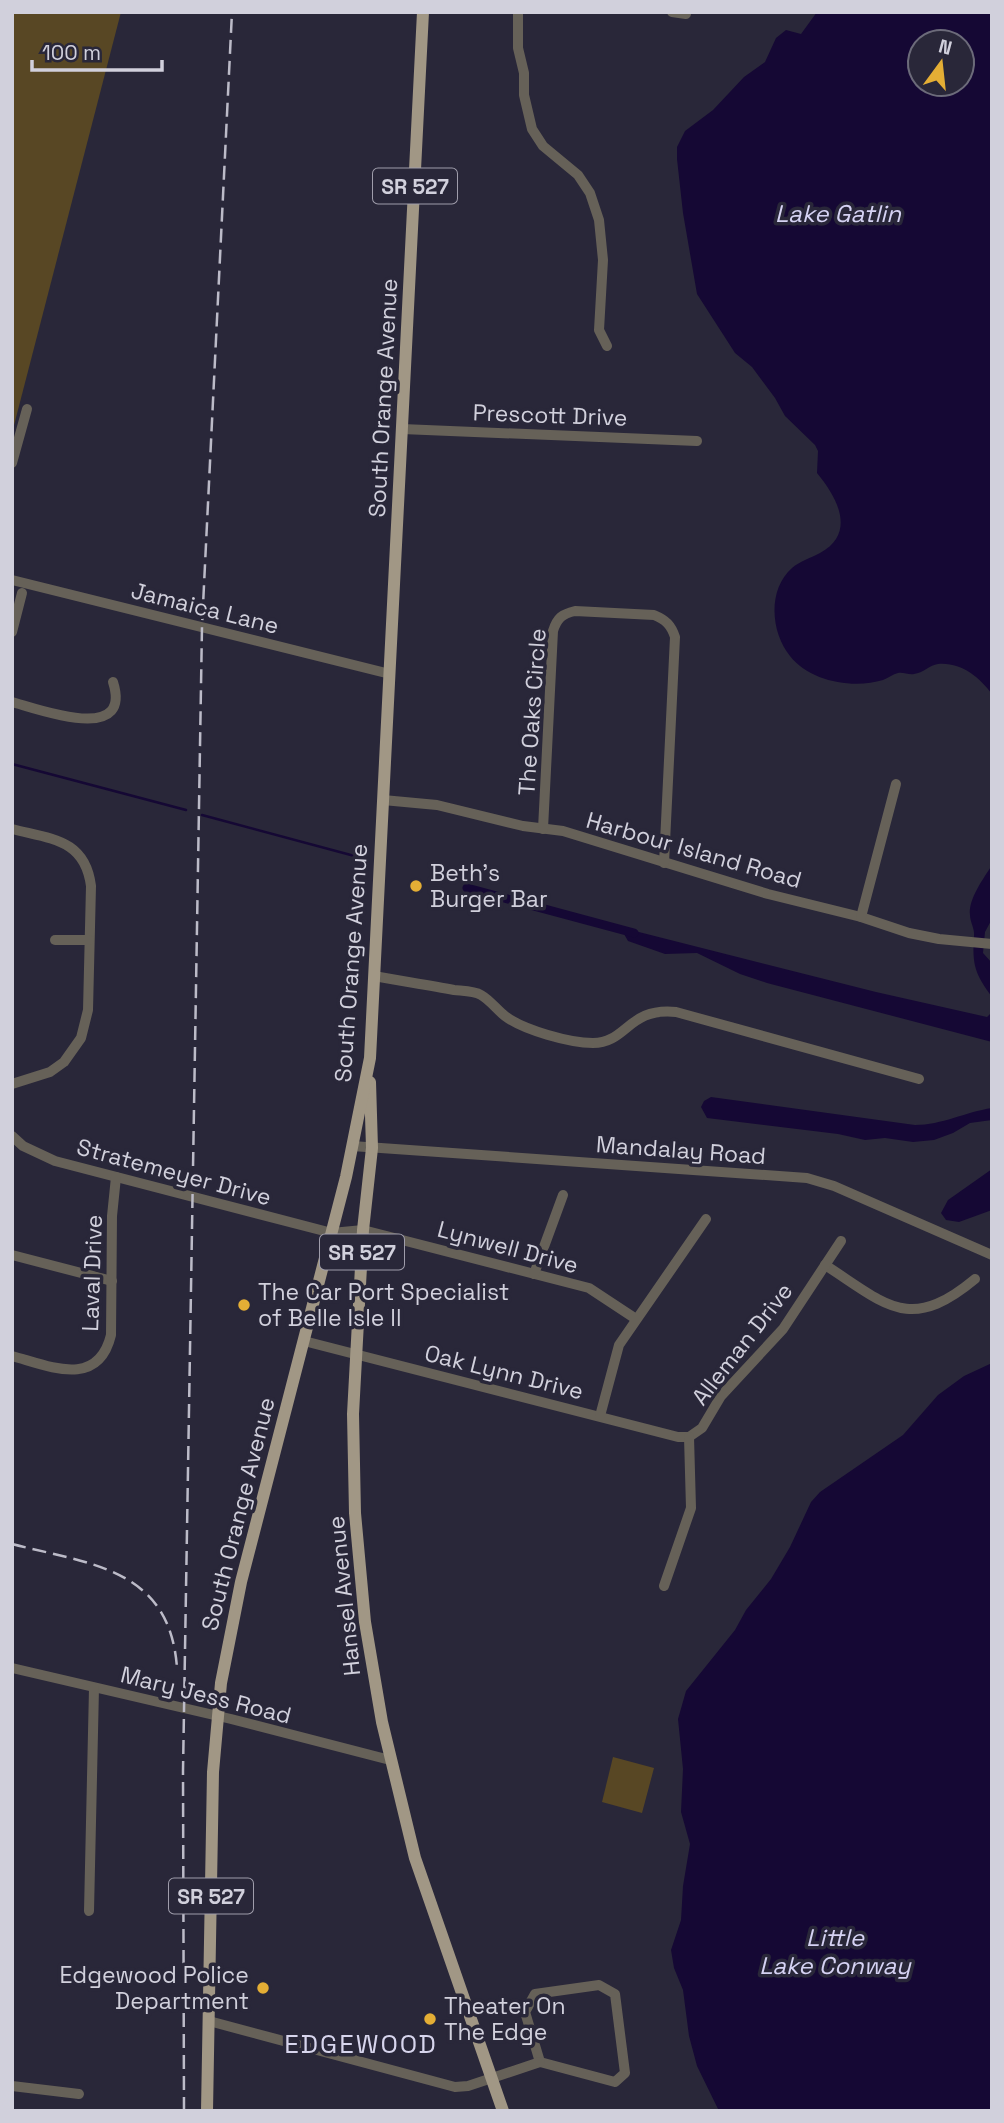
<svg xmlns="http://www.w3.org/2000/svg" width="1004" height="2123" font-family="'Space Grotesk',sans-serif">
<style>
.green{fill:#584724}
.water{fill:#150834;fill-rule:evenodd}
.lines{fill:none;stroke-linecap:round;stroke-linejoin:round}
.stream{stroke:#150834;stroke-width:2.5}
.canal{stroke:#150834;stroke-width:9}
.minor{stroke:#666158;stroke-width:10}
.major{stroke:#a19785;stroke-width:12}
.rail{stroke:#bcbbc8;stroke-width:2.5;stroke-dasharray:14 7;stroke-linecap:butt}
.poi-dot{fill:#e4ae35;stroke:#292739;stroke-width:2.5}
.labels{text-anchor:middle;dominant-baseline:central;stroke-width:7;stroke-linejoin:round;paint-order:stroke}
.shield{fill:#292739;stroke:#9f9dab;stroke-width:2}
.shield-label{font-size:21px;font-weight:bold;fill:#d1d0dc}
.street-label{font-size:23px;fill:#d1d0dc;stroke:#292739}
.poi-label{font-size:23px;fill:#d1d0dc;stroke:#292739;text-anchor:start}
.water-label{font-size:24px;font-style:italic;fill:#d5d2f3;stroke:#292739}
.quarter-label{font-size:26px;letter-spacing:2px;fill:#d7d5ed;stroke:#292739}
</style>
<rect width="100%" height="100%" fill="#292739"/>
<g class="green">
<polygon points="12,12 121,12 12,433"/>
<polygon points="613,1757 654,1768 642,1813 602,1802"/>
</g>
<g class="water">
<path d="M817 12H992V694C979 677 961 662 938 664 930 665 923 673 914 674 909 675 903 672 898 673 893 674 888 678 883 680 854 689 810 682 790 656 771 633 767 590 792 568 800 561 811 558 820 553 857 533 837 497 817 473L818 451 815 445 785 416 775 398 752 367 735 353 697 294 683 213 677 159V147L685 131 713 110 744 77 765 62 776 38 786 30 801 34ZM962 42V84H920V42Z"/>
<path d="M992 865V919L985 932 983 953 992 963V997C975 974 972 965 974 936 975 929 970 922 970 915 968 899 984 878 992 865Z"/>
<polygon points="631,930 876,992 987,1017 992,1012 992,1042 767,983 740,974 697,953 665,954 628,941 624,934 625,931"/>
<path d="M711 1097 915 1125C942 1125 965 1112 992 1108V1120L970 1123 953 1133 934 1140 913 1142 885 1138 865 1140 838 1134 707 1118 701 1107 704 1101Z"/>
<polygon points="992,1169 992,1210 959,1222 946,1220 941,1213 948,1200"/>
<polygon points="992,1363 992,2111 719,2111 697,2066 689,2036 683,1990 674,1968 671,1950 681,1920 683,1886 690,1844 681,1812 683,1769 678,1719 686,1691 735,1630 746,1610 771,1579 790,1547 811,1502 820,1492 903,1435 938,1395 964,1376"/>
</g>
<g class="lines">
<g class="stream">
<polyline points="12,764 186,810"/>
<polyline points="202,815 362,858"/>
</g>
<polyline class="canal" points="467,888 634,933"/>
<g class="minor">
<polyline points="518,12 518,48 524,73 524,95 532,129 543,146 578,175 590,193 599,220 603,260 599,330 607,346"/>
<polyline points="672,12 686,14"/>
<polyline points="402,429 697,441"/>
<polyline points="12,463 27,409"/>
<polyline points="12,580 390,674"/>
<polyline points="12,632 22,593"/>
<path d="M12 702C38 709 133 745 113 682"/>
<polyline points="383,800 437,805 523,826 563,831 768,894 861,917 909,933 939,939 992,944"/>
<path d="M12 829C51 839 85 839 91 886L88 1010 81 1038 64 1062 50 1072 12 1084"/>
<path d="M543 829 553 631C557 618 562 614 575 611L654 615C666 620 671 625 675 637L664 863"/>
<polyline points="861,917 896,784"/>
<polyline points="55,940 89,940"/>
<path d="M374 976C401 981 428 985 454 990 462 991 474 991 481 995 490 1000 497 1010 505 1016 523 1030 570 1043 593 1043 627 1043 628 1007 676 1012L919 1079"/>
<polyline points="12,1136 23,1146 55,1161 332,1233 363,1230 589,1288 636,1319"/>
<polyline points="352,1146 807,1178 834,1186 992,1255"/>
<polyline points="12,1255 112,1281"/>
<path d="M825 1265C886 1304 909 1334 975 1279"/>
<polyline points="534,1274 563,1195"/>
<polyline points="304,1341 678,1437 689,1437 702,1428 721,1396 783,1329 841,1241"/>
<path d="M12 1356C49 1366 98 1389 111 1335L112 1216 116 1177"/>
<polyline points="600,1416 619,1345 706,1219"/>
<polyline points="664,1586 691,1508 689,1437"/>
<polyline points="12,1668 231,1719 390,1760"/>
<polyline points="89,1911 94,1688"/>
<polygon points="599,1985 615,1994 625,2073 615,2082 540,2062 525,2012 535,1994"/>
<polyline points="209,2021 455,2087 468,2086 540,2062"/>
<polyline points="12,2086 79,2094"/>
</g>
<g class="major">
<polyline points="370,1082 372,1148 363,1230 353,1414 355,1513 365,1622 382,1722 415,1858 503,2111"/>
<polyline points="207,2111 213,1772 221,1683 241,1582 346,1177 370,1058 423,12"/>
</g>
<g class="rail">
<path d="M12 1544C90 1564 170 1568 177 1668"/>
<polyline points="184,2111 183,1771 202,626 232,12"/>
</g>
</g>
<g class="poi-dot">
<circle cx="416" cy="886" r="7"/>
<circle cx="244" cy="1305" r="7"/>
<circle cx="263" cy="1988" r="7"/>
<circle cx="430" cy="2019" r="7"/>
</g>
<g class="labels">
<g class="shield">
<rect x="373" y="168.5" width="84" height="35" rx="5"/>
<rect x="320" y="1234.5" width="84" height="35" rx="5"/>
<rect x="169" y="1878.5" width="84" height="35" rx="5"/>
</g>
<g class="shield-label">
<text x="415" y="186">SR 527</text>
<text x="362" y="1252">SR 527</text>
<text x="211" y="1896">SR 527</text>
</g>
<g class="street-label">
<text transform="translate(383 398) rotate(-87)">South Orange Avenue</text>
<text transform="translate(550 415) rotate(2)">Prescott Drive</text>
<text transform="translate(205 608) rotate(14)">Jamaica Lane</text>
<text transform="translate(532 712) rotate(-86)">The Oaks Circle</text>
<text transform="translate(694 850) rotate(16)">Harbour Island Road</text>
<text transform="translate(351 963) rotate(-86)">South Orange Avenue</text>
<text transform="translate(681 1150) rotate(4)">Mandalay Road</text>
<text transform="translate(174 1172) rotate(15)">Stratemeyer Drive</text>
<text transform="translate(508 1247) rotate(15)">Lynwell Drive</text>
<text transform="translate(92 1273) rotate(-88)">Laval Drive</text>
<text transform="translate(742 1344) rotate(-52)">Alleman Drive</text>
<text transform="translate(504 1372) rotate(14)">Oak Lynn Drive</text>
<text transform="translate(238 1514) rotate(-76)">South Orange Avenue</text>
<text transform="translate(344 1596) rotate(-96)">Hansel Avenue</text>
<text transform="translate(206 1695) rotate(14)">Mary Jess Road</text>
</g>
<g class="poi-label">
<text x="430" y="873">Beth's<tspan x="430" dy="26">Burger Bar</tspan></text>
<text x="258" y="1292">The Car Port Specialist<tspan x="258" dy="26">of Belle Isle ll</tspan></text>
<text x="249" y="1975" text-anchor="end">Edgewood Police<tspan x="249" dy="26">Department</tspan></text>
<text x="444" y="2006">Theater On<tspan x="444" dy="26">The Edge</tspan></text>
</g>
<g class="water-label">
<text x="838" y="213">Lake Gatlin</text>
<text x="835" y="1937">Little<tspan x="835" dy="28">Lake Conway</tspan></text>
</g>
<g class="quarter-label">
<text x="361" y="2044">EDGEWOOD</text>
</g>
</g>
<rect width="1004" height="2123" fill="none" stroke="#d1d0dc" stroke-width="28"/>
<g transform="translate(941 63) rotate(15)"><circle r="33" fill="#292739" stroke="#6c6b7a" stroke-width="2"/>
<path d="M0-5L12 26L0 18L-12 26Z" fill="#e4ae35"/>
<text y="-10" font-size="19" font-weight="bold" text-anchor="middle" fill="#d1d0dc">N</text>
</g>
<path d="M32 60v10h130v-10" fill="none" stroke="#d1d0dc" stroke-width="3.5"/>
<text x="42" y="60" font-size="21" fill="#d1d0dc" stroke="#292739" stroke-width="5" paint-order="stroke">100 m</text>
</svg>
